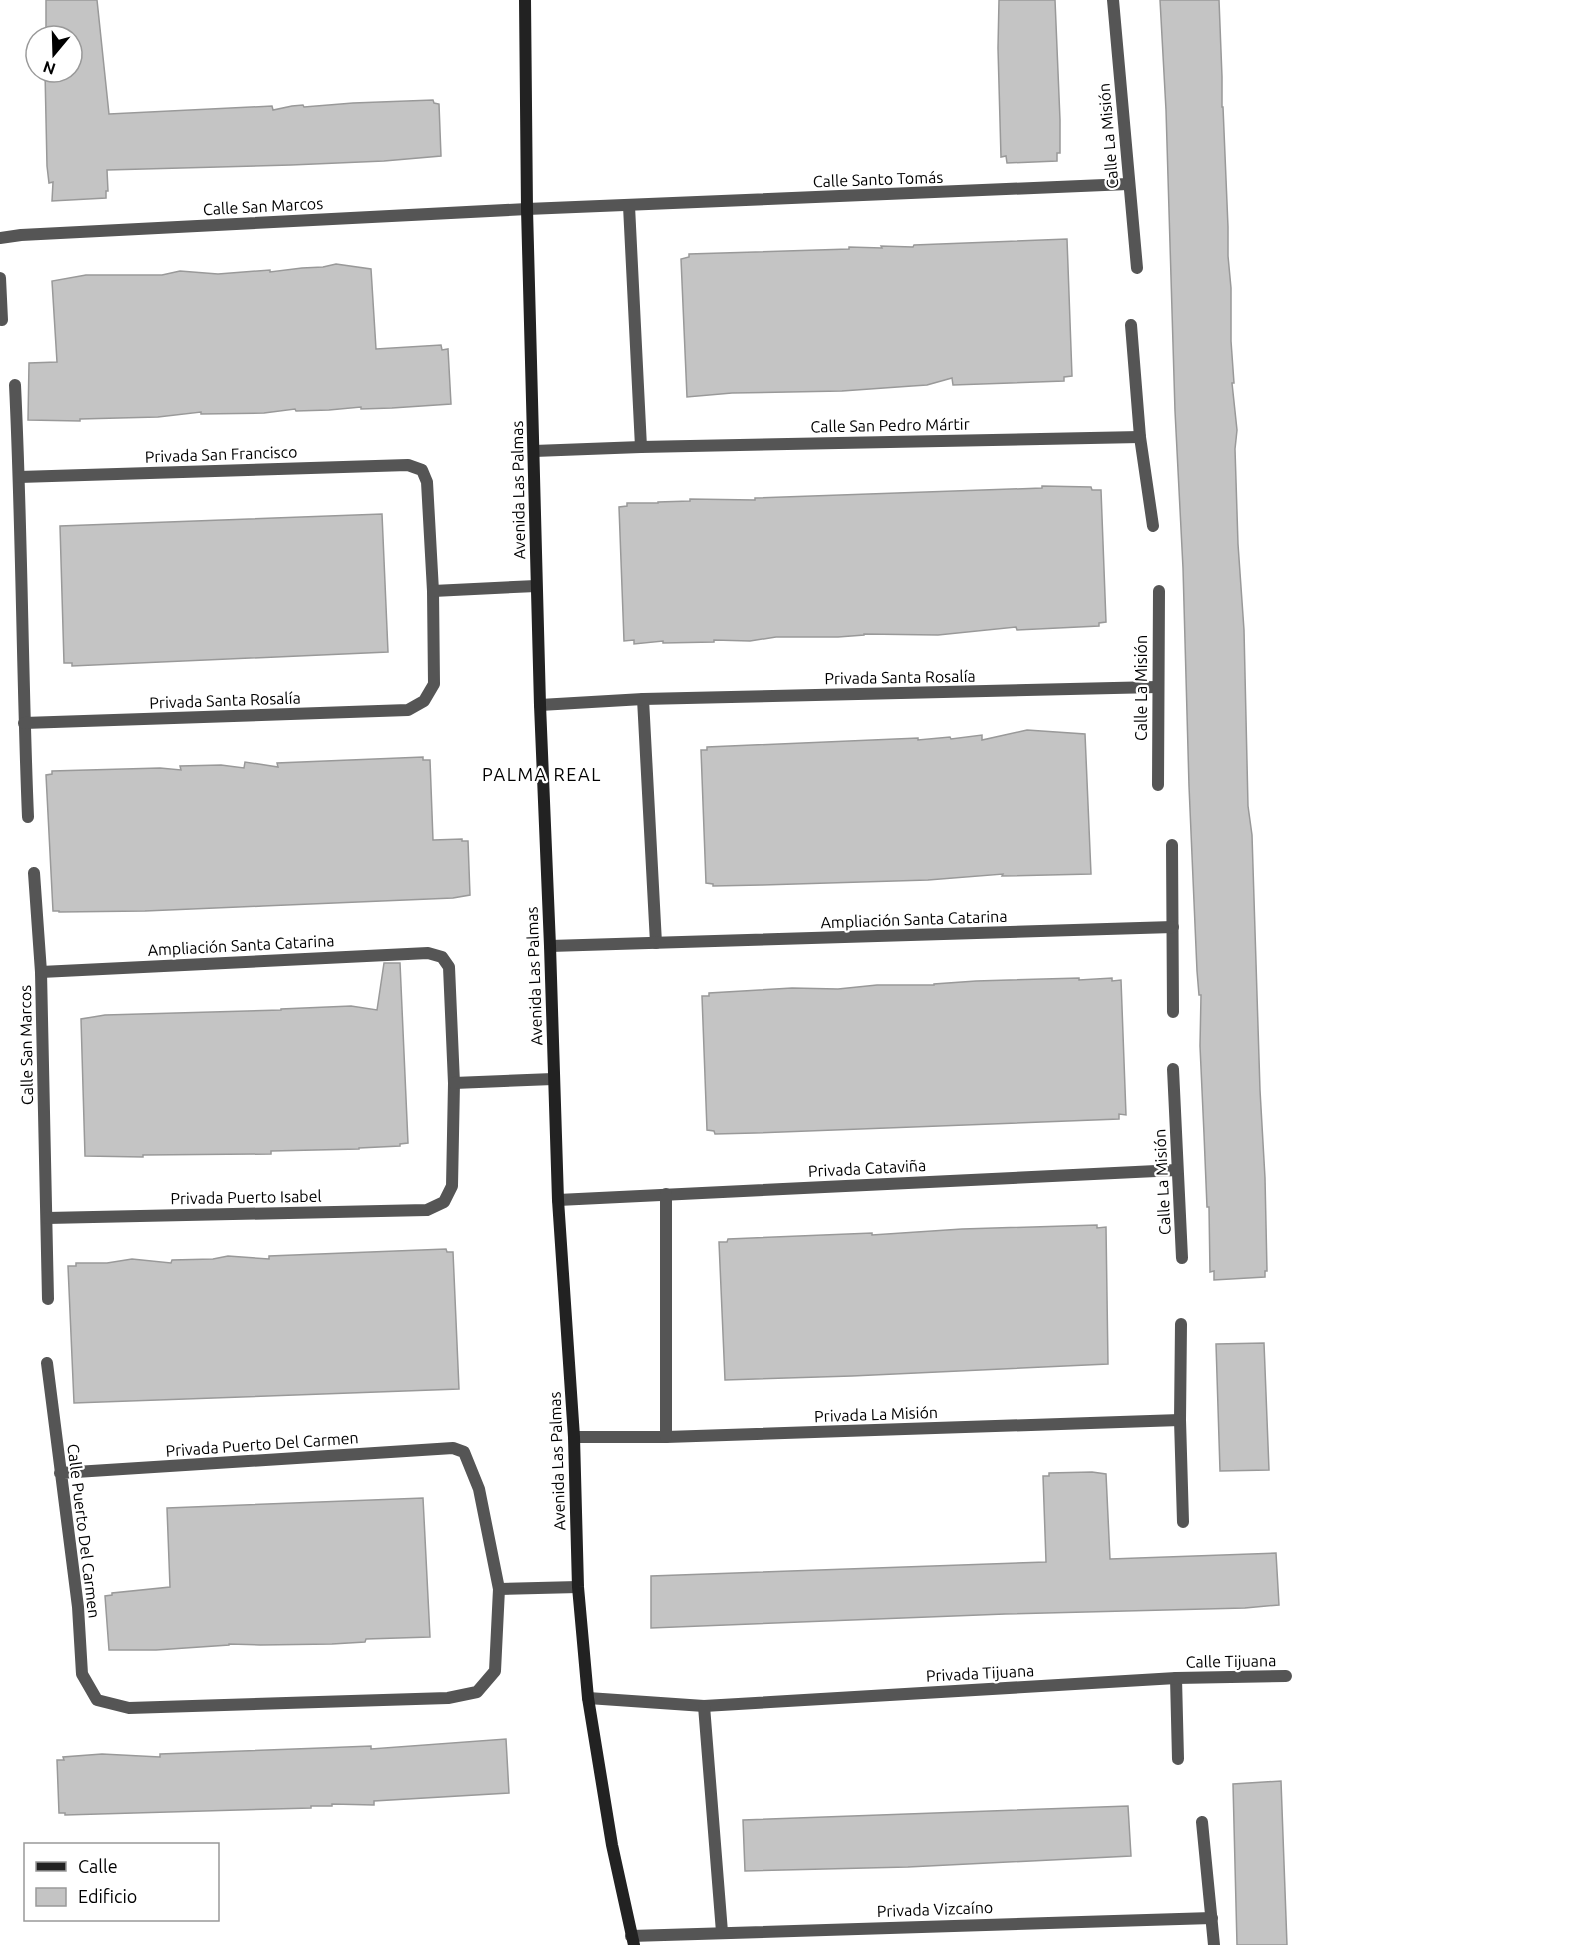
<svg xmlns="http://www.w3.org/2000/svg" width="1591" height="1945" font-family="Ubuntu,sans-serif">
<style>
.building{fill:#c4c4c4;stroke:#999;stroke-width:1.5}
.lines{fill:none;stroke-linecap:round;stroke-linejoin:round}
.minor{stroke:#555;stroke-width:12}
.secondary{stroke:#222;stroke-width:12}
.labels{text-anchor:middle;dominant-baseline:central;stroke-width:4.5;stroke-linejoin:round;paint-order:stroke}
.street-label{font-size:16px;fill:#000;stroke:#fff}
.neighbourhood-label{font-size:18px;letter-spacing:1.5px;fill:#000;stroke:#fff}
</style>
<rect width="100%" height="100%" fill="#fff"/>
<g class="building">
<polygon points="46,0 97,0 109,114 272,106 273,110 292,106 303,105 304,107 353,103 433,100 434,103 439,104 441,156 384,161 291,165 107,170 108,191 106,191 106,198 52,201 53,182 49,183 47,166 45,72 72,72 72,36 46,36"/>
<polygon points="999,0 1055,0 1060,120 1060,153 1057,153 1057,161 1007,163 1006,156 1001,157 998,48"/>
<polygon points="1160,0 1219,0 1222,77 1222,107 1223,107 1228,227 1228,256 1231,288 1231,341 1234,383 1232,383 1237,430 1235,449 1238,544 1244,630 1248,806 1252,835 1260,1090 1265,1178 1267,1271 1265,1271 1265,1277 1214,1280 1214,1271 1210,1272 1209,1207 1207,1207 1204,1134 1200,1046 1201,995 1199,995 1197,971 1189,786 1183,568 1175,411 1166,110"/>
<polygon points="1067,239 1072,376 1064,377 1064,381 953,385 952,378 927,385 912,386 842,391 732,393 687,397 681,259 689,257 689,254 849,249 849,247 882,248 881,246 913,247 914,245"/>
<polygon points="336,264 371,269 376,349 441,345 442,350 448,349 451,404 392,408 361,409 361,407 329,410 296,411 295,409 264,413 201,414 201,412 158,417 80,419 80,421 28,420 29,363 57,362 52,281 86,275 162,275 180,271 218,274 270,270 270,272 302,268 323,267"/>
<polygon points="1042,486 1091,487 1092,490 1101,490 1106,622 1099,623 1099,626 1017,630 1016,627 938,635 864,634 864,635 838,637 776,637 750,641 714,640 714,642 663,643 663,641 634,644 634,640 624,641 619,507 627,506 627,503 658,503 658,502 690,501 690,499 755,500 755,498 1042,488"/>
<polygon points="382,514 388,652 72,666 72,663 64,663 60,526"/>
<polygon points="1027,730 1085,734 1091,874 1002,876 1003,874 928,880 762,885 713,886 713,884 706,883 701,750 707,750 707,747 918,738 918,740 950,737 951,739 982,735 982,740"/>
<polygon points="423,757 423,760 430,760 433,840 462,839 462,841 468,841 470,895 453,898 263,906 145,911 59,912 59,911 53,911 46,775 52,774 52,771 160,768 181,770 180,766 221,765 244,768 245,762 278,767 277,763"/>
<polygon points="384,963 400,963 408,1143 400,1144 400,1146 359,1148 359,1149 271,1151 271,1154 143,1155 143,1157 85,1156 81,1019 105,1015 281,1010 281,1009 351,1006 377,1010"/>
<polygon points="1079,978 1079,980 1112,978 1112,981 1121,980 1126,1115 1119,1114 1119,1119 755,1133 715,1134 714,1131 707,1130 702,996 709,996 709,993 792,988 838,989 877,985 934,985 934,984 976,981"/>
<polygon points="1097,1225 1097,1228 1106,1227 1108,1364 852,1376 725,1380 719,1242 727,1242 728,1239 872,1233 872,1235 962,1229"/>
<polygon points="446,1249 447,1252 453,1252 459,1389 74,1403 68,1266 76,1266 76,1263 107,1263 132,1259 171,1263 172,1260 213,1259 228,1256 269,1259 269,1256"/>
<polygon points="1264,1343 1269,1470 1220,1471 1216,1344"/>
<polygon points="1092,1472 1106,1474 1110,1559 1276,1553 1279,1605 1245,1608 1005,1614 651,1628 651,1576 1046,1562 1043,1476 1049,1476 1049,1473"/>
<polygon points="423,1498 430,1637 366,1639 365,1642 332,1644 260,1645 229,1644 229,1645 156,1650 109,1650 105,1596 112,1595 112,1593 170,1587 167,1508"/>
<polygon points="506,1739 509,1793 374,1801 374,1805 332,1804 332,1806 311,1806 311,1808 65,1815 65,1813 59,1813 57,1760 64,1760 63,1757 102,1754 160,1757 160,1754 321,1748 371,1746 371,1749"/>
<polygon points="1281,1781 1287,1945 1237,1945 1233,1784"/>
<polygon points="1128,1806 1131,1856 908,1867 745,1871 743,1820"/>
</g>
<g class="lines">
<g class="minor">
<polyline points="1113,0 1137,268"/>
<polyline points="629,206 641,447"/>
<polyline points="0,238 21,235 527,209 1128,184"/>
<polyline points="0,278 2,320"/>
<polyline points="1131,325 1140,437 1153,526"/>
<path d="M15 385C22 529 22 673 28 817"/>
<polyline points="534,451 641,447 1140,437"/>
<polyline points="19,477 408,465 422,470 427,482 433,591 434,684 424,701 408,710 24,723"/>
<polyline points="433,591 536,586"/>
<polyline points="643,699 656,943"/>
<polyline points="540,705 643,699 1157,687"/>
<polyline points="1158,785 1159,591"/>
<polyline points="1172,845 1173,1012"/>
<polyline points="34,873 41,972 48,1299"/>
<polyline points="550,946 1173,927"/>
<polyline points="41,972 428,953 442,957 449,967 454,1083 452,1186 444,1202 427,1210 47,1218"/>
<polyline points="1173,1069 1182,1258"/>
<polyline points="454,1083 553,1079"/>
<polyline points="558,1200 1177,1170"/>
<polyline points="1181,1324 1180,1420 1183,1522"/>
<polyline points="47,1363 78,1607 82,1674 97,1700 129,1708 448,1698 477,1692 495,1671 499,1589 479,1489 464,1452 453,1448 60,1473"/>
<polyline points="574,1437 666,1437 1180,1420"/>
<polyline points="666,1437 666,1194"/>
<polyline points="499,1589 578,1587"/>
<polyline points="1176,1678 1178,1759"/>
<polyline points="588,1698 704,1706 1176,1678 1286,1676"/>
<polyline points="704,1706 722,1932"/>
<polyline points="1202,1822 1214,1945"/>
<polyline points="631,1936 1212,1918"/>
</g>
<polyline class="secondary" points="525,0 527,209 540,705 550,946 558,1200 574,1437 578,1587 588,1698 612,1845 634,1945"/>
</g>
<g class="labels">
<g class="street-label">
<text transform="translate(1108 136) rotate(-95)">Calle La Misión</text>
<text transform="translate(878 179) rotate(-2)">Calle Santo Tomás</text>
<text transform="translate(263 206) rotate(-3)">Calle San Marcos</text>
<text transform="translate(890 425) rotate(-1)">Calle San Pedro Mártir</text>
<text transform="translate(221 454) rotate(-2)">Privada San Francisco</text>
<text transform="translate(518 490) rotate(-91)">Avenida Las Palmas</text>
<text transform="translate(900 677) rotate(-1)">Privada Santa Rosalía</text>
<text transform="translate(1141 688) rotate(-90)">Calle La Misión</text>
<text transform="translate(225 700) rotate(-2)">Privada Santa Rosalía</text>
<text transform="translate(914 919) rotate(-2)">Ampliación Santa Catarina</text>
<text transform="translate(241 945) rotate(-3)">Ampliación Santa Catarina</text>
<text transform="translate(534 976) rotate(-92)">Avenida Las Palmas</text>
<text transform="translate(26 1045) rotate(-91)">Calle San Marcos</text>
<text transform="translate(867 1168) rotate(-3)">Privada Cataviña</text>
<text transform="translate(1162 1182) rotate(-93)">Calle La Misión</text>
<text transform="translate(246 1197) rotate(-1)">Privada Puerto Isabel</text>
<text transform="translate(876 1414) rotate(-2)">Privada La Misión</text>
<text transform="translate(262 1444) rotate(-4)">Privada Puerto Del Carmen</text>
<text transform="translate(557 1461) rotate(-92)">Avenida Las Palmas</text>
<text transform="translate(84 1531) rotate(83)">Calle Puerto Del Carmen</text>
<text transform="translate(1231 1661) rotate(-1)">Calle Tijuana</text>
<text transform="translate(980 1673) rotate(-3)">Privada Tijuana</text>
<text transform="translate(935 1909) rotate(-2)">Privada Vizcaíno</text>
</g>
<g class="neighbourhood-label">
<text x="542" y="774">PALMA REAL</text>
</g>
</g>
<rect x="24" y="1843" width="195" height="78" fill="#ffffff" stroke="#999999" stroke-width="1.5"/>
<rect x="36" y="1862" width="30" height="9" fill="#222222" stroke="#999999" stroke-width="1.5"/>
<text x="78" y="1873" font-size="18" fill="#000000">Calle</text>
<rect x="36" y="1888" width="30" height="18" fill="#c4c4c4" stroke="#999999" stroke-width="1.5"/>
<text x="78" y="1903" font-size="18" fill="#000000">Edificio</text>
<g transform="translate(54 54) rotate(199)"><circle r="28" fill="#ffffff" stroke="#999999" stroke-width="1.5"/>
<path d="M0-4.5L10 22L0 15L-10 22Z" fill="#000000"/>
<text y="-9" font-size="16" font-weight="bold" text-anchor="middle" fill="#000000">N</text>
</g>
</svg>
